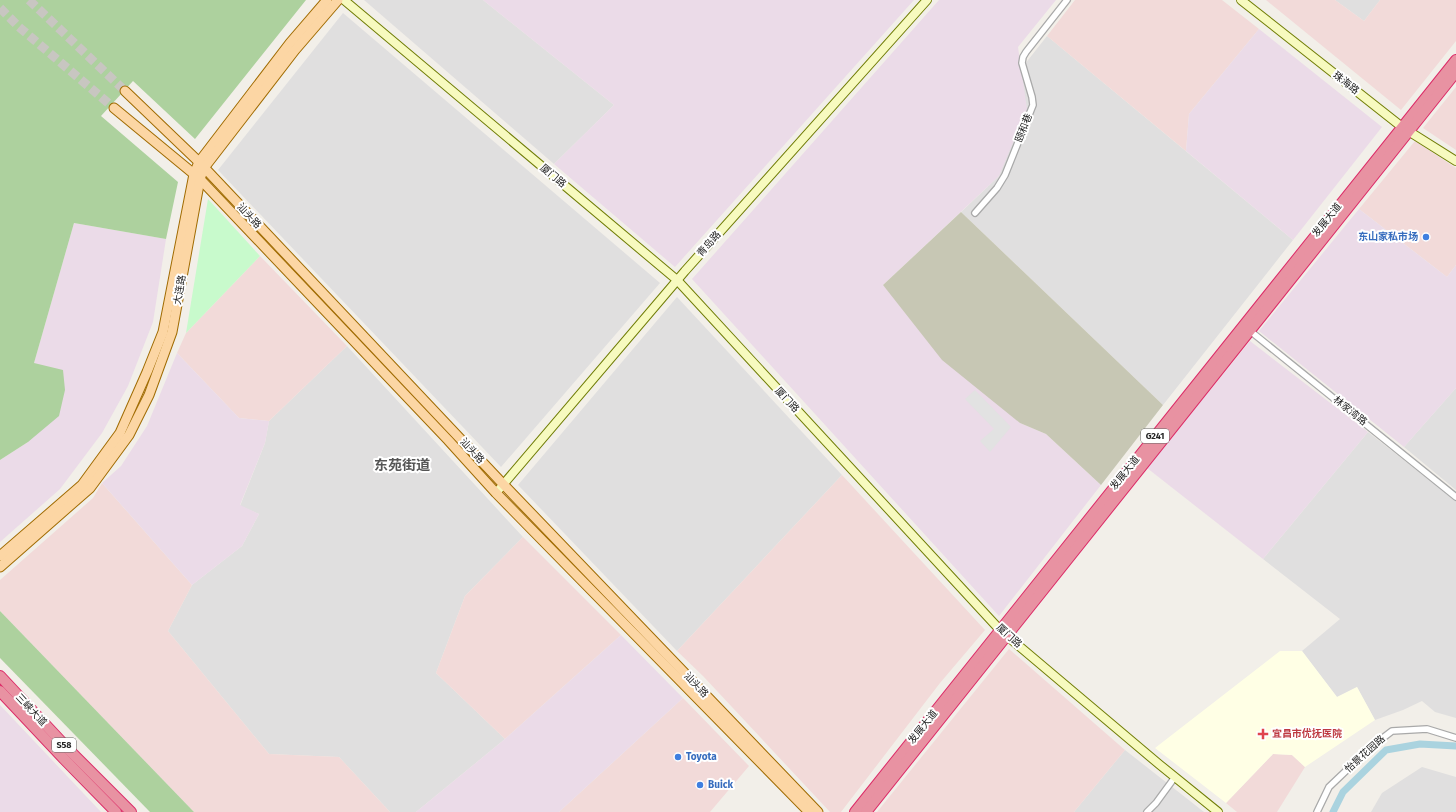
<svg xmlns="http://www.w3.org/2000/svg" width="1456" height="812" font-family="'Fira Sans','Noto Sans SC',sans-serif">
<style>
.residential{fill:#e0dfdf}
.commercial{fill:#f2dad9}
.industrial{fill:#ebdbe8}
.education{fill:#ffffe5}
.construction{fill:#c7c7b4}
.forest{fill:#add19e}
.park{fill:#c8facc}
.parking{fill:#e2e2e2}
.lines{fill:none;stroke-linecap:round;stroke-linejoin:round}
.canal{stroke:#aad3df;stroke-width:7}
.primary-tunnel{stroke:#c8c6c1;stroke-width:9;stroke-dasharray:9 4.5;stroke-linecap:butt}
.street-casing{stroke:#a9a9a9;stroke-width:8}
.secondary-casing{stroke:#707d05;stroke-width:10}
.primary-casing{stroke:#a06b00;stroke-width:11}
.highway-casing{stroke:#dc2a67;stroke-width:12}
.street{stroke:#fff;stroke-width:5.5}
.secondary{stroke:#f7fabf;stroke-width:8}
.primary{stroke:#fcd6a4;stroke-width:9}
.highway{stroke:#e892a2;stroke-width:10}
.shop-dot{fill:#3f7fe0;stroke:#fff;stroke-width:1.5}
.health-dot{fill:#e0444e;stroke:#fff;stroke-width:1.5}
.labels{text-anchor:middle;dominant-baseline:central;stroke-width:4;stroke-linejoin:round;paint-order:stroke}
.shield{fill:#fff;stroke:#646464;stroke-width:1}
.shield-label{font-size:9px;font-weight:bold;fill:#222}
.street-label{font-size:10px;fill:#222;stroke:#fff}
.shop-label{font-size:10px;font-weight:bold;fill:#366cbe;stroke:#fff;text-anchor:start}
.health-label{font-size:10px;font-weight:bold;fill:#be3a42;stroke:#fff;text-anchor:start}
.district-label{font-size:14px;font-weight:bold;fill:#555;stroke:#fff}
</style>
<rect width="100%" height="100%" fill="#f2efe9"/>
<g class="residential">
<polygon points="364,0 483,0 614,105 554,164"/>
<polygon points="1335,0 1380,0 1364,21"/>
<polygon points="343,13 660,283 501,467 218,170"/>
<polygon points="1047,36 1293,240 1163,405 961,212 999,176 1021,69"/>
<polygon points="677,297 842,475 677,651 518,485"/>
<polygon points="347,346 523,537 465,596 436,673 505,739 416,812 390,812 339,757 269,754 168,631 192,585 242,546 259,514 240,506 265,443 269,421"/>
<polygon points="1456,388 1456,490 1404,447"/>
<polygon points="1368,432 1456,501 1456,718 1435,712 1422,701 1403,710 1375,720 1357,687 1337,697 1302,651 1340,619 1263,559"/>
<polygon points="1125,750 1204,812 1074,812"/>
<polygon points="1422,767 1456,777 1456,812 1371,812 1382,793"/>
</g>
<g class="commercial">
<polygon points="1075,0 1222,0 1259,29 1189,114 1186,151 1047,36"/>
<polygon points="1266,0 1335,0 1364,21 1380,0 1456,0 1456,41 1401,110"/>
<polygon points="1456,87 1456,150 1423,128"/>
<polygon points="1415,141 1456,168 1456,265 1447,277 1359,209"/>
<polygon points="260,256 347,346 269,421 239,418 177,353 186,333"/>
<polygon points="842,475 985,630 940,683 841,812 830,812 703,676 677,651"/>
<polygon points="102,483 192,585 168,631 269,754 339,757 390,812 194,812 0,611 0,580 93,498"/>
<polygon points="523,537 621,635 505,739 436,673 465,596"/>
<polygon points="1009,649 1125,750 1074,812 877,812"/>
<polygon points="683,698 749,766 710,812 559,812"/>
<polygon points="1273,754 1292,755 1305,767 1277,812 1237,812 1226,803"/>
</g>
<g class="industrial">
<polygon points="483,0 914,0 675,267 554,164 614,105"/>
<polygon points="939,0 1056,0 1018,47 1027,109 999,176 883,285 1020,423 1046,434 1101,485 999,616 692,279"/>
<polygon points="1259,29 1382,127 1293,240 1186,151 1189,114"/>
<polygon points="1359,209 1447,277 1456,265 1456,388 1404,447 1259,331"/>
<polygon points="74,223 166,239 153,322 128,386 102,433 60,489 0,542 0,460 28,442 34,363"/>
<polygon points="1250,341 1368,432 1263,559 1147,468"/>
<polygon points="177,353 239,418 269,421 265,443 240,505 259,514 242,546 192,585 102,483 121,466 147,426"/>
<polygon points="621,635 683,698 559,812 416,812 505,739"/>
<polygon points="0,705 101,812 0,812"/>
</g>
<polygon class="education" points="1280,651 1302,651 1337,697 1357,687 1375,720 1305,767 1292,755 1273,754 1226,803 1155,748"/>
<polygon class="construction" points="961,212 1163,405 1101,485 1046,434 1020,423 942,360 883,285"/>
<g class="forest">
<polygon points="0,0 306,0 195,139 133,81 101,116 178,182 166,239 74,223 34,363 63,370 65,390 59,416 28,442 0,460"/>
<polygon points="0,611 194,812 150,812 0,658"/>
</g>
<polygon class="park" points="208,199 260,256 186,333"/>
<polygon class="parking" points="975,390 1011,427 990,452 980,441 994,429 965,399"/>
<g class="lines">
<polyline class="canal" points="1333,812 1343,792 1386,750 1420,744 1456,746"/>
<g class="primary-tunnel">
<polyline points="29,0 125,91"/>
<polyline points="0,8 19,27 114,108"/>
</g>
<g class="street-casing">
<g id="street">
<polyline points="975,213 997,188 1005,175 1033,105 1032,97 1022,63 1023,57 1026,52 1067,0"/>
<polyline points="1249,330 1456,497"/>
<polyline points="1147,812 1156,803 1175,777"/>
<polyline points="1317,812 1329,787 1371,747 1392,731 1427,729 1456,738"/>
</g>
</g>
<g class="secondary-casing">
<g id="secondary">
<polyline points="344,0 677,280 1000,630 1160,765 1218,812"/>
<polyline points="1241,0 1402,127 1456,161"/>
<polyline points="496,493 685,271 927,0"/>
</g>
</g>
<g class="primary-casing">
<g id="primary">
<polyline points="125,91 199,162 503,484 818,812"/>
<polyline points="114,108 200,179 448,440 496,493 809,812"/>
<polyline points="0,556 82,485 120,433 147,372 163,332 194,174 199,162 290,43 327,0"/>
<polyline points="0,567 90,488 129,435 149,395 172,332 200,179 204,168 295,50 338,0"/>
</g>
</g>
<g class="highway-casing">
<g id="highway">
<polyline points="0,676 70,751 131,812"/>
<polyline points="0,691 65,760 116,812"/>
<polyline points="855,812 1456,60"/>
<polyline points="866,812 1456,72"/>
</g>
</g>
<use href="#street" class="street"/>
<use href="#secondary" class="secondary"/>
<use href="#primary" class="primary"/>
<use href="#highway" class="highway"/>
</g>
<g class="shop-dot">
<circle cx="1426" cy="237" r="4"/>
<circle cx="678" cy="757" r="4"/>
<circle cx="700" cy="785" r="4"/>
</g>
<path class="health-dot" d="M1261 728h4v4h4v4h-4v4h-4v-4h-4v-4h4z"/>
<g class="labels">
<g class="shield">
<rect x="1141" y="429" width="28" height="14" rx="3"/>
<rect x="52" y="738" width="24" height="14" rx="3"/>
</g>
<g class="shield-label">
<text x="1155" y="436">G241</text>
<text x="64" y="745">S58</text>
</g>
<g class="street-label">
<text transform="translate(1346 83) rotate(38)">珠海路</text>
<text transform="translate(1024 128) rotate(-69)">颐和巷</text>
<text transform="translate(553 176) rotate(40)">厦门路</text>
<text transform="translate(249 216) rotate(47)">汕头路</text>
<text transform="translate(1327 220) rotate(-51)">发展大道</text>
<text transform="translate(709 244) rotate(-48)">青岛路</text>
<text transform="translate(180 290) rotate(-80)">大连路</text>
<text transform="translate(787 400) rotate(47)">厦门路</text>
<text transform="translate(1350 411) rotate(39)">林家湾路</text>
<text transform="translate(472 451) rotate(47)">汕头路</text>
<text transform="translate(1125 473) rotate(-51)">发展大道</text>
<text transform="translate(1009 636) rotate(42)">厦门路</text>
<text transform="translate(696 685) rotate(46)">汕头路</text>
<text transform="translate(31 710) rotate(47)">三峡大道</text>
<text transform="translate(923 727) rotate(-51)">发展大道</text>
<text transform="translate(1365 754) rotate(-42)">怡景花园路</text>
</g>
<g class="shop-label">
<text x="1418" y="237" text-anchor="end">东山家私市场</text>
<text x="686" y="757">Toyota</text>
<text x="708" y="785">Buick</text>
</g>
<g class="health-label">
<text x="1272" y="734">宜昌市优抚医院</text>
</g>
<g class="district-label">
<text x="402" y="465">东苑街道</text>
</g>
</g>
</svg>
